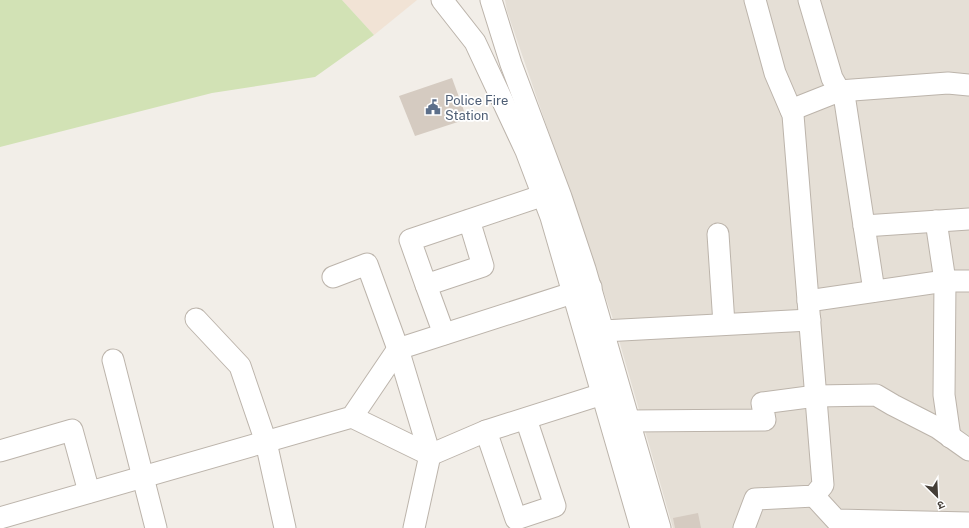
<svg xmlns="http://www.w3.org/2000/svg" width="969" height="528" font-family="'Public Sans','Noto Sans Devanagari',sans-serif">
<style>
.residential{fill:#e5dfd6}
.commercial{fill:#f1e3d5}
.grass{fill:#d2e2b5}
.building{fill:#d5cbc1}
.lines{fill:none;stroke-linecap:round;stroke-linejoin:round}
.minor-casing{stroke:#bcb4ab;stroke-width:23}
.minor{stroke:#fff;stroke-width:21}
.labels{text-anchor:middle;dominant-baseline:central;stroke-width:3.5;stroke-linejoin:round;paint-order:stroke}
.service-label{font-size:13px;fill:#4e5e75;stroke:#fff;text-anchor:start}
</style>
<rect width="100%" height="100%" fill="#f2eee8"/>
<polygon class="residential" points="505,0 969,0 969,528 673,528 612,316 507,11"/>
<polygon class="commercial" points="342,0 417,0 374,35"/>
<polygon class="grass" points="0,0 342,0 374,35 315,77 212,93 0,147"/>
<g class="building">
<polygon points="452,78 467,119 415,136 399,96"/>
<polygon points="698,513 701,528 675,528 673,518"/>
</g>
<g class="lines">
<g class="minor-casing">
<g id="minor">
<polyline points="442,0 475,42 526,151 551,217 641,528"/>
<polyline points="491,0 511,64 561,197 585,269 660,528"/>
<polyline points="809,0 832,78 845,101 874,291"/>
<polyline points="791,110 839,91 948,83 969,85"/>
<polyline points="469,220 483,266 426,285 410,240 556,191"/>
<polyline points="936,221 945,281 944,395 950,437"/>
<polyline points="864,226 969,219"/>
<polyline points="718,234 724,324"/>
<polyline points="333,277 367,264 398,349 430,455 414,528"/>
<polyline points="426,285 444,334"/>
<polyline points="808,301 945,281 969,281"/>
<polyline points="196,319 240,366 266,442 285,528"/>
<polyline points="603,331 810,320"/>
<polyline points="113,360 156,528"/>
<polyline points="352,417 430,455 486,431 615,390"/>
<polyline points="629,421 765,420 762,403 816,396 876,395 893,405 938,428 969,450"/>
<polyline points="486,431 516,519 555,506 526,419"/>
<polyline points="0,451 72,430 89,492"/>
<polyline points="814,496 836,520 969,523"/>
<polyline points="0,518 352,417 398,349 591,287"/>
<polyline points="744,528 755,499 814,496 823,485 793,115 775,73 755,0"/>
</g>
</g>
<use href="#minor" class="minor"/>
</g>
<defs>
<g id="civic-bare" transform="scale(1.2)"><path d="M-.6-6.5H3V-4.5H.6V-3L4-1V1h2V6H-6V1h2V-1L-.6-3ZM-1.2 2.5V6h2.4V2.5Z" fill="#5c6f8a" stroke="#fff" stroke-width="2.5" paint-order="stroke"/></g>
</defs>
<g fill-rule="evenodd">
<use href="#civic-bare" x="433" y="107"/>
</g>
<g class="labels">
<g class="service-label">
<text x="445" y="100">Police Fire<tspan x="445" dy="15">Station</tspan></text>
</g>
</g>
<g transform="translate(937 496) rotate(156)" stroke="#ffffff" stroke-width="3" paint-order="stroke">
<path d="M0-3L7 15L0 10L-7 15Z" fill="#443e37"/>
<text y="-6" font-size="11" font-weight="bold" text-anchor="middle" fill="#443e37">उ</text>
</g>
</svg>
